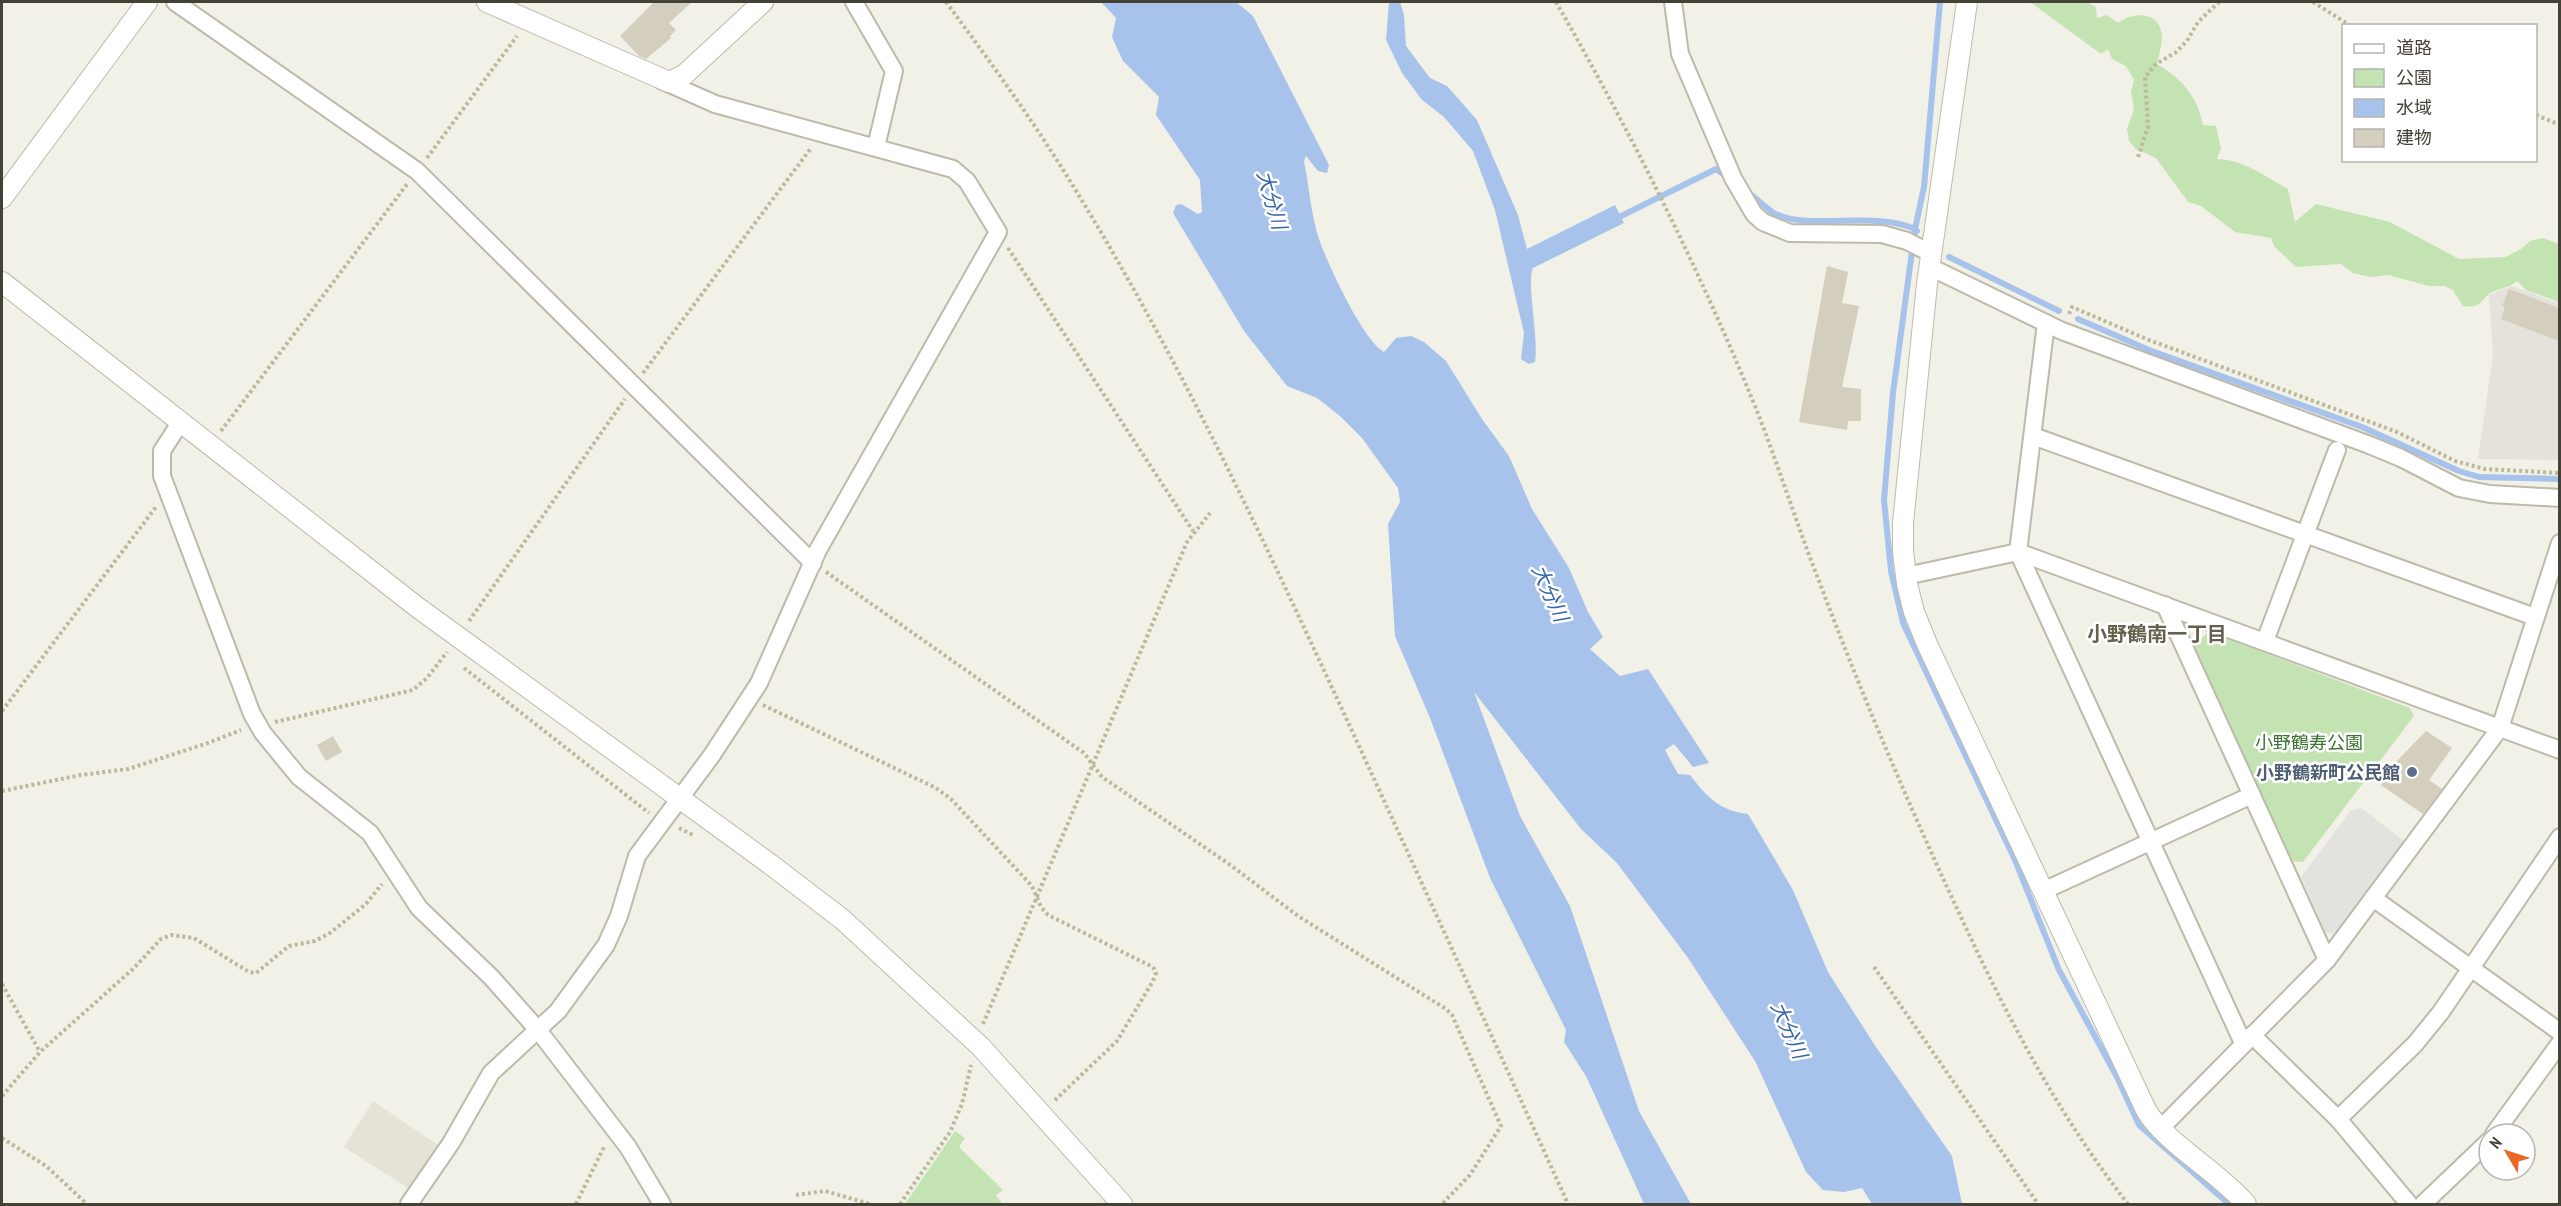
<svg xmlns="http://www.w3.org/2000/svg" width="2561" height="1206" font-family="'PT Sans Narrow','Noto Sans JP',sans-serif">
<style>
.residential{fill:#e5e3d5}
.industrial{fill:#e4e2db}
.green{fill:#c4e3b2}
.parking{fill:#e3e2de}
.water{fill:#a7c3eb}
.lines{fill:none;stroke-linecap:round;stroke-linejoin:round}
.stream{stroke:#a7c3eb;stroke-width:6}
.building{fill:#d3cebd}
.minor-casing{stroke:#bdbaaa;stroke-width:20}
.tertiary-casing{stroke:#bdbaaa;stroke-width:22}
.path{stroke:#bdb89c;stroke-width:4;stroke-dasharray:3 3;stroke-linecap:butt}
.minor{stroke:#fff;stroke-width:16}
.tertiary{stroke:#fff;stroke-width:20}
.service-dot{fill:#5c6f8a;stroke:#fff;stroke-width:2}
.labels{text-anchor:middle;dominant-baseline:central;stroke-width:5;stroke-linejoin:round;paint-order:stroke}
.park-label{font-size:18px;fill:#3b722e;stroke:#fff}
.service-label{font-size:18px;font-weight:bold;fill:#4e5e75;stroke:#fff;text-anchor:end}
.water-label{font-size:20px;font-style:italic;fill:#3864a8;stroke:#fff}
.neighbourhood-label{font-size:20px;font-weight:bold;fill:#66614e;stroke:#fff}
</style>
<rect width="100%" height="100%" fill="#f2f1e7"/>
<polygon class="residential" points="373,1101 439,1146 411,1190 344,1147"/>
<polygon class="industrial" points="2512,286 2559,303 2558,460 2478,459 2493,355 2489,295"/>
<g class="green">
<path d="M2030 2H2087L2096 7 2097 18 2107 15 2118 23C2134 11 2160 11 2162 36 2162 45 2159 55 2157 64 2181 78 2198 97 2203 125L2216 126 2221 148 2217 159C2245 160 2264 176 2288 189L2295 222 2316 204 2390 222 2459 259 2505 257 2521 249 2530 241 2543 238 2559 244V302L2526 290 2517 281C2509 289 2498 288 2489 294 2478 303 2482 308 2463 306L2453 290 2444 286H2429L2388 275 2370 277 2353 273 2341 264 2296 267 2274 246 2271 238 2235 232 2201 206 2188 202 2156 158 2136 149 2129 141 2127 129 2134 109 2131 92 2134 80 2126 66 2112 59 2108 49 2101 54Z"/>
<polygon points="2209,632 2410,708 2414,716 2303,862 2289,861 2192,645"/>
<polygon points="955,1131 965,1138 959,1147 1003,1190 996,1195 1002,1204 905,1204"/>
</g>
<polygon class="parking" points="2361,808 2404,841 2335,934 2326,932 2301,877 2351,810"/>
<g class="water">
<path d="M1101 2H1236L1253 16 1329 165 1327 173 1318 171 1306 156 1304 161C1309 186 1311 215 1319 239 1327 263 1364 342 1384 352L1396 338 1411 336 1424 342 1446 361 1482 419 1509 456 1532 509 1569 568 1588 612 1603 637 1590 649 1620 676 1648 669 1709 763 1693 767 1674 744 1665 750 1678 774 1690 775C1707 797 1720 811 1748 814L1793 890 1828 972 1874 1044 1952 1156 1962 1204H1872L1862 1188 1844 1192 1823 1190 1806 1172 1755 1061 1688 958 1617 863 1581 829 1474 692 1520 816 1570 906 1639 1111 1691 1204H1644L1586 1076 1564 1042 1566 1030 1490 878 1430 718 1395 636 1388 524 1400 502 1398 488 1362 438 1340 416 1317 398 1287 386 1244 331 1173 213 1176 205 1181 204 1198 214 1202 212 1200 180 1156 115 1159 97 1123 61 1112 37 1116 18Z"/>
<path d="M1389 2H1400L1404 15 1406 46 1430 78 1447 86 1477 120 1518 215 1527 249 1615 205 1624 223 1533 268C1526 280 1539 339 1535 362L1529 364 1521 359 1524 333 1495 210 1473 151 1444 117 1422 100 1402 73 1386 40Z"/>
</g>
<g class="lines">
<g class="stream">
<path d="M1747 191C1755 198 1764 206 1772 212 1806 232 1874 210 1915 229L1893 393 1884 500 1891 571 1903 623 2015 860 2059 970 2117 1077 2139 1125 2229 1204"/>
<polyline points="1613,220 1716,169 1726,176"/>
<polyline points="1917,231 1915,229 1924,187 1940,2"/>
<polyline points="1949,257 2059,311"/>
<polyline points="2078,319 2149,350 2362,427 2459,471 2479,477 2560,479"/>
</g>
</g>
<g class="building">
<polygon points="654,2 692,2 669,23 676,30 670,36 671,38 646,59 639,56 620,36"/>
<polygon points="1827,266 1848,272 1842,303 1859,306 1842,387 1861,389 1861,421 1848,421 1847,430 1799,422"/>
<polygon points="2509,289 2559,308 2559,341 2501,319 2505,307 2502,306"/>
<polygon points="2426,731 2452,748 2429,780 2442,789 2423,814 2381,785 2394,764"/>
<polygon points="333,736 342,752 326,761 317,745"/>
</g>
<g class="lines">
<g class="minor-casing">
<g id="minor">
<polyline points="175,2 417,171 813,563"/>
<polyline points="854,2 894,71 876,147"/>
<polyline points="1673,2 1680,54 1733,178 1754,214 1763,222 1790,233 1882,234 1907,241 1932,254"/>
<polyline points="1930,267 2062,331 2367,444 2401,458 2459,488 2490,494 2560,498"/>
<polyline points="2046,323 2018,552 2243,1043"/>
<polyline points="180,423 162,451 162,476 252,714 263,733 299,777 370,833 419,908 491,977 538,1030 628,1147 662,1204"/>
<polyline points="2033,436 2535,617"/>
<polyline points="1906,576 2018,552 2560,750"/>
<polyline points="2165,605 2327,960"/>
<polyline points="2265,641 2337,450"/>
<polyline points="2043,891 2252,795"/>
<polyline points="2373,898 2560,1032"/>
<polyline points="2252,1035 2338,1119 2409,1204"/>
<polyline points="2338,1119 2415,1044 2441,1012 2560,837"/>
<polyline points="2161,1128 2327,960 2500,728 2560,543"/>
<polyline points="2494,1134 2560,1043"/>
<polyline points="409,1204 451,1143 491,1073 558,1011 606,945 619,916 637,856 712,755 759,683 818,550 998,232 967,181 953,169 715,104 661,80"/>
<polyline points="2423,1204 2489,1141"/>
</g>
</g>
<g class="tertiary-casing">
<g id="tertiary">
<polyline points="487,2 669,82 684,75 763,2"/>
<path d="M1967 2 1927 284 1903 523V551L1907 584 1914 612 1927 644 2146 1110C2165 1143 2219 1172 2246 1204"/>
<polyline points="2,198 147,2"/>
<polyline points="2,282 417,607 770,864 842,919 981,1047 1122,1204"/>
</g>
</g>
<g class="path">
<path d="M946 2C989 60 1032 119 1070 181 1179 357 1266 545 1353 733 1425 890 1497 1047 1568 1204"/>
<path d="M1556 2C1631 133 1700 270 1757 411 1779 467 1797 525 1819 581 1862 695 1909 806 1960 915 2007 1017 2059 1116 2128 1204"/>
<polyline points="2313,2 2351,26"/>
<polyline points="2536,115 2560,125"/>
<polyline points="2138,157 2148,127 2145,77 2156,64 2175,53 2187,41 2198,22 2219,2"/>
<polyline points="427,158 517,36"/>
<polyline points="1008,248 1193,531"/>
<polyline points="2069,314 2072,307 2149,340 2397,432 2455,461 2485,469 2560,473"/>
<polyline points="643,373 811,148"/>
<polyline points="221,431 408,183"/>
<polyline points="826,572 1084,753 1102,777 1229,864 1298,916 1446,1009 1452,1015 1501,1126 1470,1175 1442,1204"/>
<polyline points="469,621 625,399"/>
<polyline points="464,668 649,813"/>
<polyline points="763,705 936,788 951,799 1032,886 1041,907 1048,915 1153,967 1156,973 1153,981 1117,1041 1053,1102"/>
<polyline points="2,711 156,507"/>
<polyline points="275,722 413,690 427,678 447,652"/>
<polyline points="2,791 81,775 128,769 208,743 241,730"/>
<polyline points="679,828 693,835"/>
<polyline points="1874,967 2038,1204"/>
<polyline points="2,984 40,1052"/>
<polyline points="983,1024 1187,542 1210,513"/>
<polyline points="2,1096 40,1052 133,969 161,939 171,935 194,938 249,972 256,973 289,946 315,941 330,933 366,904 382,884"/>
<polyline points="2,1138 46,1166 87,1204"/>
<polyline points="796,1195 825,1191 870,1204"/>
<polyline points="576,1204 605,1145"/>
<polyline points="900,1204 950,1132 962,1104 971,1065"/>
</g>
<use href="#minor" class="minor"/>
<use href="#tertiary" class="tertiary"/>
</g>
<circle class="service-dot" cx="2412" cy="772" r="6"/>
<g class="labels">
<g class="park-label">
<text x="2309" y="742">小野鶴寿公園</text>
</g>
<g class="service-label">
<text x="2400" y="772">小野鶴新町公民館</text>
</g>
<g class="water-label">
<text transform="translate(1272 200) rotate(74)">大分川</text>
<text transform="translate(1550 593) rotate(66)">大分川</text>
<text transform="translate(1789 1030) rotate(66)">大分川</text>
</g>
<g class="neighbourhood-label">
<text x="2157" y="634">小野鶴南一丁目</text>
</g>
</g>
<rect width="2561" height="1206" fill="none" stroke="#444136" stroke-width="6"/>
<rect x="2342" y="24" width="195" height="138" fill="#ffffff" stroke="#b4b3af" stroke-width="1.5"/>
<rect x="2354" y="44" width="30" height="9" fill="#ffffff" stroke="#b4b3af" stroke-width="1.5"/>
<text x="2396" y="54" font-size="18" fill="#444136">道路</text>
<rect x="2354" y="69" width="30" height="18" fill="#c4e3b2" stroke="#b4b3af" stroke-width="1.5"/>
<text x="2396" y="84" font-size="18" fill="#444136">公園</text>
<rect x="2354" y="99" width="30" height="18" fill="#a7c3eb" stroke="#b4b3af" stroke-width="1.5"/>
<text x="2396" y="114" font-size="18" fill="#444136">水域</text>
<rect x="2354" y="129" width="30" height="18" fill="#d3cebd" stroke="#b4b3af" stroke-width="1.5"/>
<text x="2396" y="144" font-size="18" fill="#444136">建物</text>
<g transform="translate(2507 1152) rotate(309)"><circle r="28" fill="#ffffff" stroke="#b4b3af" stroke-width="1.5"/>
<path d="M0-4.5L10 22L0 15L-10 22Z" fill="#ea6726"/>
<text y="-9" font-size="16" font-weight="bold" text-anchor="middle" fill="#444136">N</text>
</g>
</svg>
